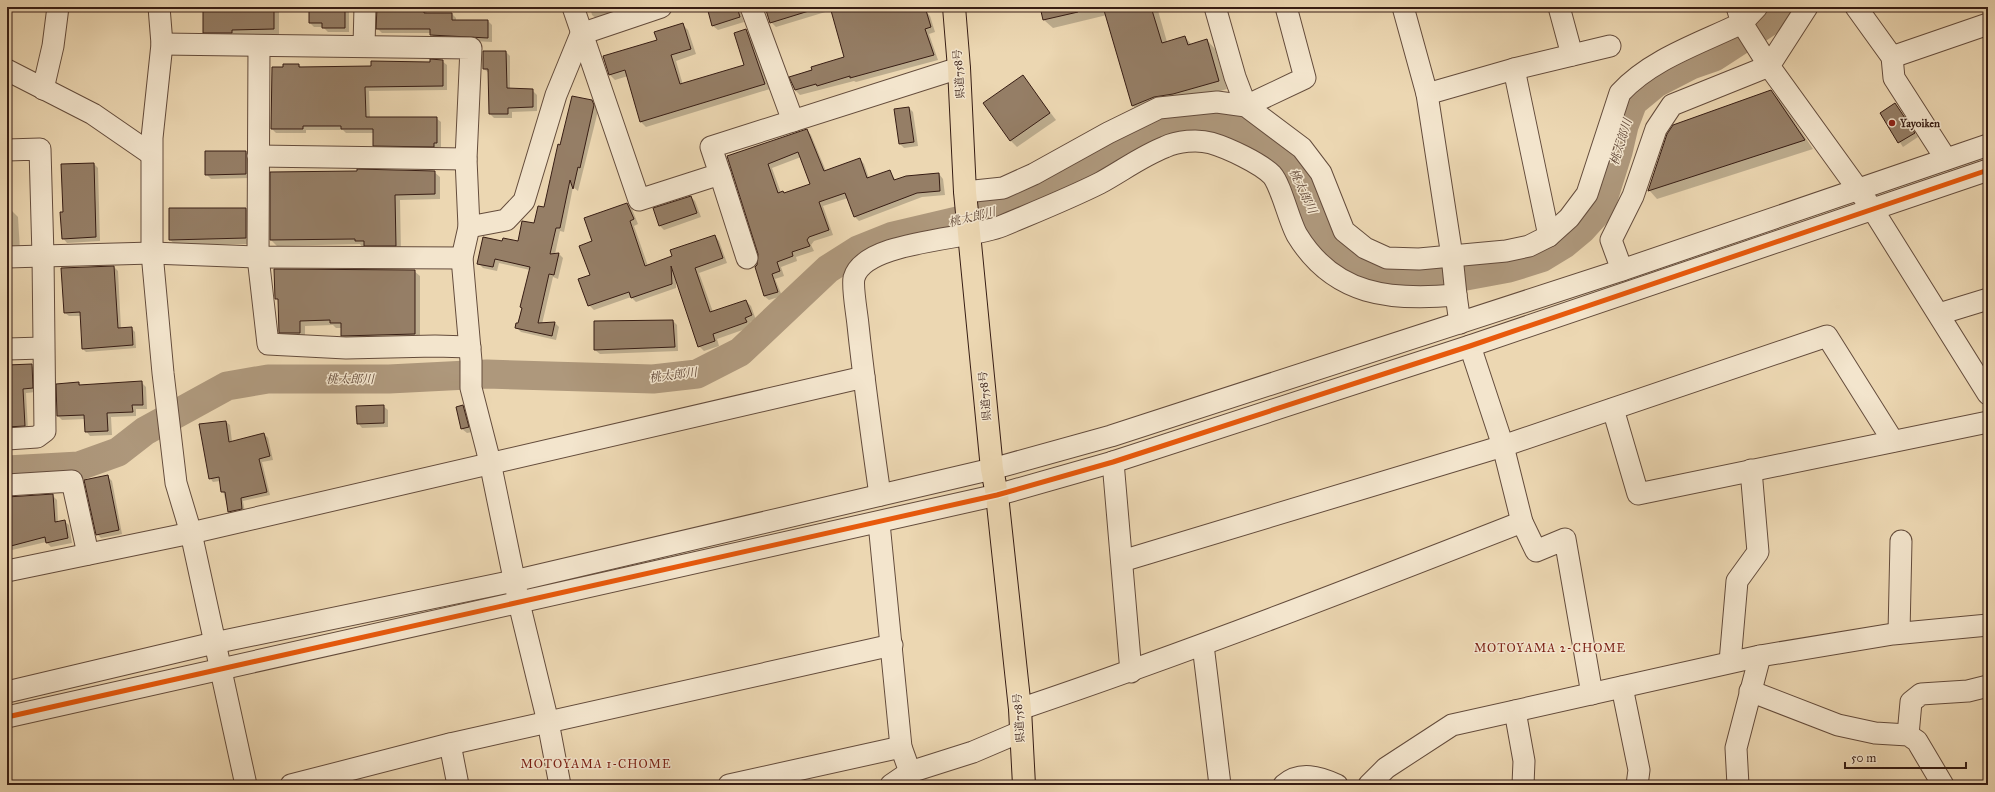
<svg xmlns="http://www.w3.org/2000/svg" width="1995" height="792" font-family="'IM FELL Great Primer','Noto Serif JP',serif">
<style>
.shadow{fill:#0003;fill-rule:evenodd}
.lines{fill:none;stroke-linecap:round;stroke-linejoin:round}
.river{stroke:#ae987c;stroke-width:29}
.building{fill:#957e66;stroke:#371d14;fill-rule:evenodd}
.minor-casing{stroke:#644c3c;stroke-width:23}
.major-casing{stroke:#371d14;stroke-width:24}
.minor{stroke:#f3e5cd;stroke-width:21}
.major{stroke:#ecd7b2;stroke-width:22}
.cycleway-casing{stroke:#f3e5cd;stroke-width:8}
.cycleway{stroke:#e8590c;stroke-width:5}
.poi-dot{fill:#8f2418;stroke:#f3e5cd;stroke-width:1.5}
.labels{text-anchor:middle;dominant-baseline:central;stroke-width:3;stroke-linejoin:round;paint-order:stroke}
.street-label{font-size:11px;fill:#371d14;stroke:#f3e5cd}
.poi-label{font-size:11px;font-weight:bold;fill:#371d14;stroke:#f3e5cd;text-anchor:start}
.water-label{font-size:12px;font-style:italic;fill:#614838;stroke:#f3e5cd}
.neighbourhood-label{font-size:12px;letter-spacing:1px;fill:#7a1f14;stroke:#f3e5cd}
</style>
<rect width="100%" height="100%" fill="#ecd7b2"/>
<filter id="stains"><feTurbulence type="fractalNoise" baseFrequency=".005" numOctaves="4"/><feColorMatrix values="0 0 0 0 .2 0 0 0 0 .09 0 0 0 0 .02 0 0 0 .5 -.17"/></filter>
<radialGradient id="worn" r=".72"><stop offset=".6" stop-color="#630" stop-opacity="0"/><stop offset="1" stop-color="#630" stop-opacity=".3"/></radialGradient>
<g class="shadow">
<polygon points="204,7 279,7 279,34 237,35 210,37 204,32"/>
<polygon points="310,7 346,7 349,10 349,32 328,32 323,27 314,27 310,23"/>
<polygon points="377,7 408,7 408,10 424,10 428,14 452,14 456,18 456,21 488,21 492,25 492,42 436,39 431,33 382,33 377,28"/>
<polygon points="590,7 619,7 616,8 618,13 597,19 592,15"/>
<polygon points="712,7 739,7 744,22 718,30 713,26"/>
<polygon points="766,7 922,7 930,16 935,32 929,34 938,60 856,82 854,81 800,95 795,90 791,77 845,57 832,10 776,27 771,22"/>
<polygon points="1040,7 1157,7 1167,42 1185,37 1192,45 1207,40 1215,49 1227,89 1142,114 1133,106 1107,15 1053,28 1044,20"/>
<polygon points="683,25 688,30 696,54 676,61 683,85 745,65 746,30 751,35 770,89 646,127 641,122 628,76 615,80 610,75"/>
<polygon points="506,52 510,56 510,89 532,90 537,95 537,111 512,112 512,118 494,118 490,114 489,73 484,69"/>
<polygon points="442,61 447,65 447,90 369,91 370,118 436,118 441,122 441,147 438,147 438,150 378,150 374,145 374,133 346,133 343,130 306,130 306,133 276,133 272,129 284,68 299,65 302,68 339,68"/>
<polygon points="1023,77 1056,120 1017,147 1010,140"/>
<polygon points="1771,91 1780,100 1813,149 1657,199 1649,190"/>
<polygon points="592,101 598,110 596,119 578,191 573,187 564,232 560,231 555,254 559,254 563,258 558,279 553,277 542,324 555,323 559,327 556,340 521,332 517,328 530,270 499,263 497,271 483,268 479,264 503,242 519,242 535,225 545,209 561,146"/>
<polygon points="1895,104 1918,137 1903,147 1881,114"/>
<polygon points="909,108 913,112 918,146 904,148 900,144"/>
<path d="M807 130 811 135 826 171 860 159 864 164 869 178 890 171 896 181 939 174 943 179 945 195 922 197 859 221 855 217 848 198 823 206 833 235 814 241 811 245 814 251 796 257 797 261 781 267 784 276 775 279 782 296 769 300 764 296 760 283H761L758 266 759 254 728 156ZM801 157 811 185 785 194 781 193 772 168Z"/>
<polygon points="206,152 246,152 250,156 250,178 211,179 206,174"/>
<polygon points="94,164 98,168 100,241 67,243 63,238"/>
<polygon points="434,172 440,177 440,199 400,200 401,251 371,251 367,247 362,247 360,244 277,246 271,240"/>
<polygon points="691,197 695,201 701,217 664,230 660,226"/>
<polygon points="627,204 632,209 638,224 634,226 648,266 673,257 715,236 719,241 727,263 699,273 713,312 746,301 751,306 756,320 750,322 751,327 717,339 719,346 704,351 699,346 676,279 676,288 636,302 631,297 594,310 589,305 593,242"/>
<polygon points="246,209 251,214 251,244 176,245 170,240"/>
<polygon points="7,211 12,211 18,217 20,251 7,252"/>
<polygon points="114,267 118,271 121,329 131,328 135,332 136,348 86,352 83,349 81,316 69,316 65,313"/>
<polygon points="414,271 420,276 420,339 347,341 342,335 342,328 336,328 333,325 305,326 305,337 285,337 280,332 279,301 276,297"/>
<polygon points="673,321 677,325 678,351 600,354 595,350"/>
<polygon points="31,365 35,369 36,392 26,393 28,429 7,432 7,366"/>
<polygon points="141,382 146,387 147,409 136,409 136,416 111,417 112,435 90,436 86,431 85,419 62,420 58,416 79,383 81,386"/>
<polygon points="383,406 388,410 388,427 362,428 358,423"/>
<polygon points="463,406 467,411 472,432 467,433 462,429"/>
<polygon points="226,422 230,425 232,442 264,434 268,438 273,460 262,462 270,495 243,501 245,512 233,515 229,512 220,481 213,482 210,478"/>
<polygon points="107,476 112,481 122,534 101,538 97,534"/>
<polygon points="52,495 57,500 58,522 64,521 69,525 72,543 51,547 46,542 12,550 7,542 7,497"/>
</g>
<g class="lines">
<polyline class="river" points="7,470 79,466 118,452 145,431 227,386 268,379 389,379 487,374 653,379 697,374 740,352 828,269 858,250 893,236 995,212 1032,198 1090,166 1152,129 1174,122 1217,120 1270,142 1290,164 1324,236 1342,258 1371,273 1405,281 1439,281 1509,268 1541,258 1564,244 1582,229 1600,209 1618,152 1624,126 1633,102 1656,83 1691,65 1714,57 1768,22 1782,7"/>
</g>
<g class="building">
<polygon points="203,7 274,7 274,29 232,30 232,33 203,33"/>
<polygon points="309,7 345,7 345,28 322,28 322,23 309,23"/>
<polygon points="377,7 424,9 424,13 452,13 452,20 488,20 488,38 430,35 430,29 376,29"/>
<polygon points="711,7 737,7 740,17 712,26 708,11 712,10"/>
<polygon points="765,7 812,7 812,10 770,23"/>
<polygon points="830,7 925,7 931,27 925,29 934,55 850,78 850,76 817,86 816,84 795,90 789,77 812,70 811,67 844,57"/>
<polygon points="1040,7 1078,7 1078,12 1043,20"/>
<polygon points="1103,7 1151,7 1162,43 1185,36 1188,45 1207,39 1219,81 1173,94 1154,97 1132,106"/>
<polygon points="683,23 691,49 671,55 680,84 744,65 734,33 746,29 765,84 640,122 625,70 609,75 603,56 657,40 654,32"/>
<polygon points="483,51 506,51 507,88 533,89 533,107 508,108 508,114 489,114 488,69 483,69"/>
<polygon points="430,59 443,60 443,86 365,87 366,117 437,117 437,143 434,143 434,147 373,146 373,129 341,129 341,126 303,126 303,129 271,129 272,67 283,67 283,64 299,64 299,67 371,66 371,61 430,62"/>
<polygon points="1023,75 1050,113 1010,141 983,103"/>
<polygon points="1771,90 1805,140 1648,191 1667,134 1673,125"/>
<polygon points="572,96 592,100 594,105 580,168 578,167 573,189 570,180 560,228 556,228 550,254 559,253 554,275 549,274 538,323 555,322 552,336 515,328 516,323 518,323 522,308 520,307 530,267 495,259 493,267 477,264 483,237 502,241 503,238 518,241 522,221 534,223 538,206 544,207 558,144 560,145"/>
<polygon points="1895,103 1915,133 1898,143 1880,113"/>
<polygon points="909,107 914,142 899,144 894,109"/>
<path d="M807 129 824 171 860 158 867 178 890 170 894 180 906 176 939 173 940 191 917 193 854 217 845 193 819 202 829 230 809 237 807 240 810 246 792 252 793 256 777 262 780 271 772 274 778 292 764 296 755 267 757 265 758 254 727 156ZM798 152 810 184 784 193 783 191 778 193 768 164Z"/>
<polygon points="205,151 246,151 246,174 205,175"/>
<polygon points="94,163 96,237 62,239 60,212 63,212 61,164"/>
<polygon points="357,169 435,171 435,194 395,195 396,246 364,246 364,241 355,241 355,239 270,240 270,172 357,171"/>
<polygon points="691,196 697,213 659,226 653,208"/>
<polygon points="627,203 634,219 630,221 645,266 672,256 670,250 715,235 723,258 695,268 710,312 746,300 752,315 745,318 747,322 713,334 715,341 698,347 671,266 672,284 631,298 629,292 588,306 578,279 590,275 579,246 592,241 584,218"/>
<polygon points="169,208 246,208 246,238 169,240"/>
<polygon points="114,266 118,328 132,327 133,345 82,349 80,312 64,313 61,268"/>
<polygon points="274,269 415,270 415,334 341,336 341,323 330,323 330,320 300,321 300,333 279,333 278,299 275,299"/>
<polygon points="673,320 675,347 594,350 594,321"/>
<polygon points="32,364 33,388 23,389 25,426 7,427 7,365"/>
<polygon points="142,381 143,405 132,405 133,412 107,413 108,431 85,432 84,415 57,416 56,384 79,382 79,385"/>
<polygon points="384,405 384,423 357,424 356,406"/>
<polygon points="463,405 469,427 461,429 456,407"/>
<polygon points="226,421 229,442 264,433 270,456 259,459 267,492 241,498 242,509 228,512 225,492 221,492 219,477 209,479 199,424"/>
<polygon points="108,475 119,530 96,535 84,480"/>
<polygon points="53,494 55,522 65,520 68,538 46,543 45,537 7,547 7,497"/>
</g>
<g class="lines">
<g class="minor-casing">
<g id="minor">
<polyline points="159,7 162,44 152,138 152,253 163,373 176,483 191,533 246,785"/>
<polyline points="573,7 639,200 720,174 711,147 959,68"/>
<polyline points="751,7 793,121"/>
<polyline points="1215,7 1235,77 1246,106 1305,78 1286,7"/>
<polyline points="1403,7 1427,94 1452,256 1456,295"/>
<polyline points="1559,7 1572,55"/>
<polyline points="1757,7 1742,23 1769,66 1873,210 1988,394"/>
<polyline points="1856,7 1892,57 1894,78 1946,159"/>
<polyline points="162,44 471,48 466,159 469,227 462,258 471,361 471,388 490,462 519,603 548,722 560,785"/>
<polyline points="259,46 258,257 268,344 346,348 435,346 470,347"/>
<polyline points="364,46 365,7"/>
<polyline points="1892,57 1988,24"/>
<polyline points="1514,69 1549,236"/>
<polyline points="7,70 93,114 151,154"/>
<polyline points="43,89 53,46 58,7"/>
<polyline points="1427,94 1514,69 1610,46"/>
<polyline points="7,150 40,149 43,256 45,431 37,437 7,439"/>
<polyline points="258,156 466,159"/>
<polyline points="720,174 747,258"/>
<path d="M965 192 1003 188 1034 174 1108 133 1159 108 1217 102 1246 106 1302 148 1321 173 1344 231 1365 248 1387 258 1419 259 1506 251 1529 246 1549 236 1569 218 1587 194 1620 93C1651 59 1701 43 1742 23L1737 7"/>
<polyline points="469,227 506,220 524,201 556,95 581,34 661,7"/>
<polyline points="7,257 152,253 258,257 462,258"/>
<polyline points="1622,270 1611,240 1633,196 1656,129 1672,105 1769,66 1807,7"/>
<polyline points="1939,314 1988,299"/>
<polyline points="1470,346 1503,446 1522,522 1536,551 1565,539 1592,694"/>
<polyline points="7,349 43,348"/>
<polyline points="1613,409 1638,494 1988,422"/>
<polyline points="1113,462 1131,672"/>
<polyline points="7,485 72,481 88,554"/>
<path d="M880 495C872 439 864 382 858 325 857 314 852 287 854 278 864 240 969 240 1002 226 1035 212 1068 199 1100 183 1122 171 1142 156 1165 147 1177 141 1198 139 1211 143 1228 148 1260 163 1272 175 1281 185 1289 221 1297 235 1334 296 1391 301 1456 295L1460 323"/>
<polyline points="879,523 901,747 910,772"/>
<polyline points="1122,561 1503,446 1827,336 1893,441"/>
<polyline points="7,571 191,533 864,377"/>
<polyline points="1899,633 1901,541"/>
<polyline points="1203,645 1220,785"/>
<polyline points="1730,662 1737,581 1758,552 1751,470"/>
<polyline points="1622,687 1639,770 1637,785"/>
<polyline points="1750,691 1838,725 1875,733 1908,735 1917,741 1943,785"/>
<polyline points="7,692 214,643 514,581 992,469 1111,436 1622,270 1988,145"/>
<path d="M1020 709C1189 652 1356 587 1522 522"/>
<polyline points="1515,711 1524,761 1523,785"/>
<polyline points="7,717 997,495 1113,462 1470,346 1988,170"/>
<polyline points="1908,735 1911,702 1921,694 1968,691 1988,686"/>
<polyline points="450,744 458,785"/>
<polyline points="291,785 450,744 892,645"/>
<polyline points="729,785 901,747"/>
<polyline points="891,785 910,772 973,752 1020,732"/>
<path d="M1284 785C1300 771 1319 777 1337 785"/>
<polyline points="1369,785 1386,768 1452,725 1760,656 1893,634 1988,625"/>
<polyline points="1738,785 1736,748 1760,656"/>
</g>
</g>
<g class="major-casing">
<polyline id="major" points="954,7 959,68 965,192 992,469 997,495 1020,709 1024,785"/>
</g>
<use href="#minor" class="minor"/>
<use href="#major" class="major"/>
<g class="cycleway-casing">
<polyline id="cycleway" points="7,717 997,495 1113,462 1470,346 1988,170"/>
</g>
<use href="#cycleway" class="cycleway"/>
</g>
<circle class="poi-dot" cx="1892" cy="123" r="4"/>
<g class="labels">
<g class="street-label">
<text transform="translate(959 74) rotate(-94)">県道758号</text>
<text transform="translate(985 396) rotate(-95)">県道758号</text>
<text transform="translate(1019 718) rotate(-94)">県道758号</text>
</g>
<g class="poi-label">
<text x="1900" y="123">Yayoiken</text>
</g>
<g class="water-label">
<text transform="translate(1621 142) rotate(-73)">桃太郎川</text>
<text transform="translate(1303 191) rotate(65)">桃太郎川</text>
<text transform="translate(972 217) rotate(-14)">桃太郎川</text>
<text transform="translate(673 375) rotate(-7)">桃太郎川</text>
<text x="350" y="379">桃太郎川</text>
</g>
<g class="neighbourhood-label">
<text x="1550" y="648">MOTOYAMA 2-CHOME</text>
<text x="596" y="764">MOTOYAMA 1-CHOME</text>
</g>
</g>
<rect width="1995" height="792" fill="none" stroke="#ecd7b2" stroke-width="24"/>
<rect x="8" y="8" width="1979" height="776" fill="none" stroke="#371d14" stroke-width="2"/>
<rect x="12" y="12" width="1971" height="768" fill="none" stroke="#371d14"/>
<path d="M1845 762v6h121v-6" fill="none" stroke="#371d14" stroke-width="2"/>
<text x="1851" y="762" font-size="12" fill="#371d14" stroke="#f3e5cd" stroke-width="3" paint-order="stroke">50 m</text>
<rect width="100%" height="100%" filter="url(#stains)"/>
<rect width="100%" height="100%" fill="url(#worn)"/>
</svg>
